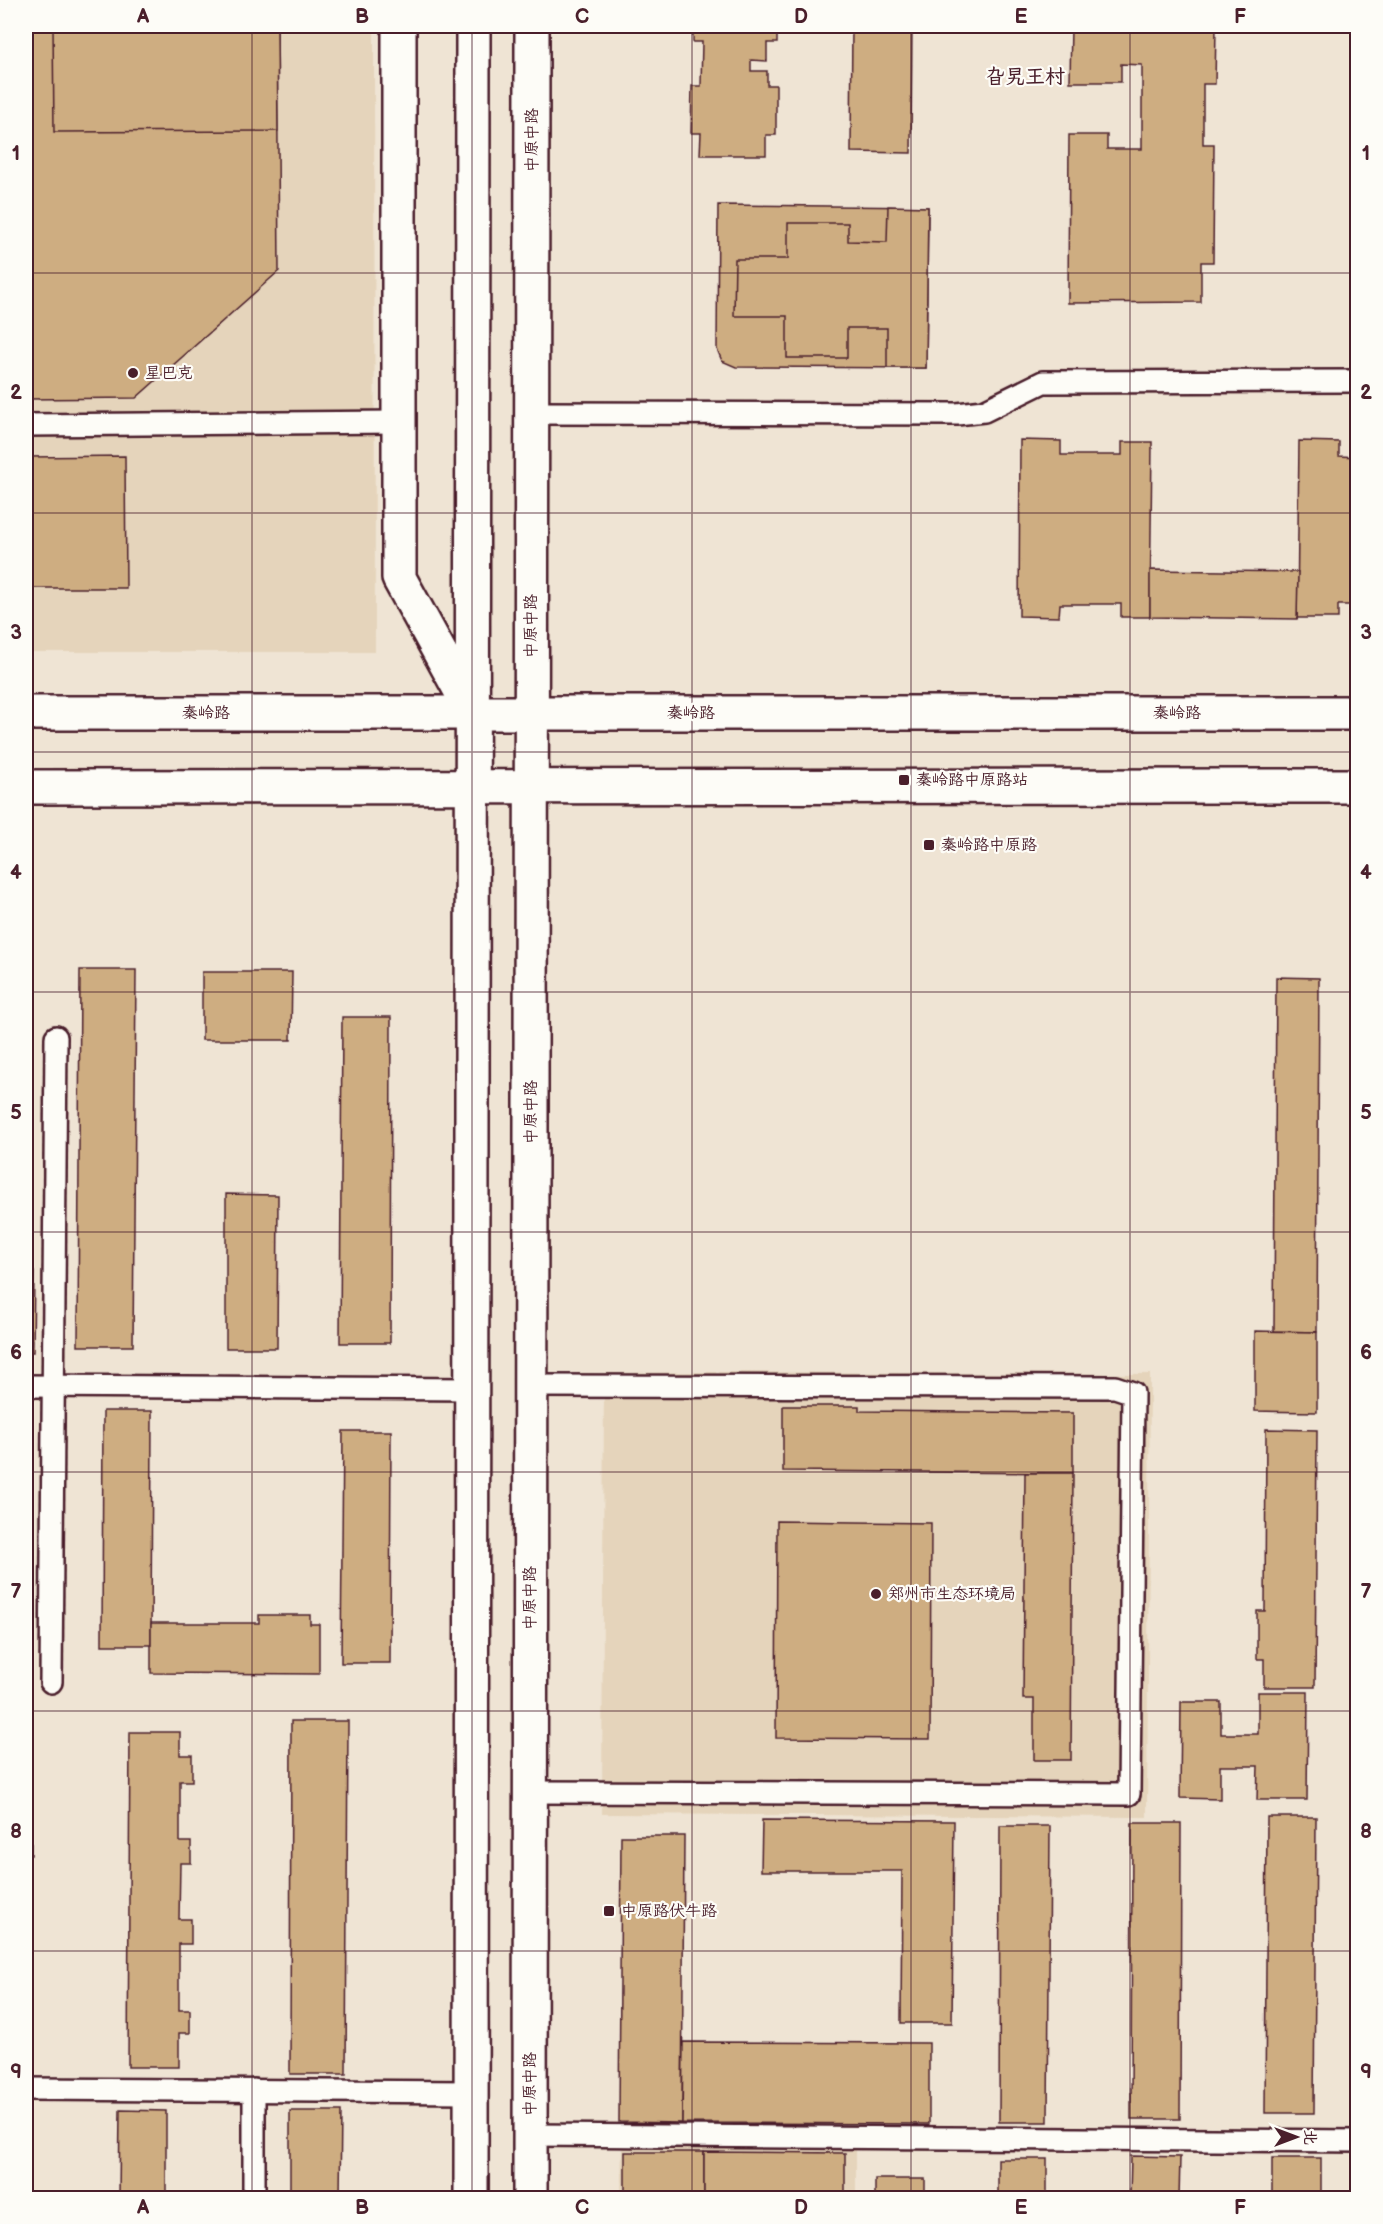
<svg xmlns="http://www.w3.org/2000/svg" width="1383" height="2224" font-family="'Balsamiq Sans','LXGW WenKai TC',sans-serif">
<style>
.built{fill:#e5d4bb}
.building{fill:#cead81;stroke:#4a1f2b;stroke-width:1.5}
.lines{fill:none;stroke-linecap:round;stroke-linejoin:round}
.lane-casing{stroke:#4a1f2b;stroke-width:26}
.street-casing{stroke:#4a1f2b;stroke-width:38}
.primary-casing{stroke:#4a1f2b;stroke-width:38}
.lane{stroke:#fdfcf7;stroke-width:21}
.street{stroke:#fdfcf7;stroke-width:33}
.primary{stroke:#fdfcf7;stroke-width:33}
.grid{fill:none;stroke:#4a1f2b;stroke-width:1.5;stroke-opacity:0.55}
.poi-dot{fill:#4a1f2b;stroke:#fdfcf7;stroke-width:2}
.labels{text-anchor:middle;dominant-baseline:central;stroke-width:4.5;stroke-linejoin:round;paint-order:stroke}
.street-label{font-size:16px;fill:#4a1f2b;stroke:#fdfcf7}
.poi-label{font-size:16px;fill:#4a1f2b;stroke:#fdfcf7;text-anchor:start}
.quarter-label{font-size:20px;font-weight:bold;fill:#4a1f2b;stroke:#fdfcf7}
.neatline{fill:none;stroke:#4a1f2b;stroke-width:2}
.grid-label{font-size:20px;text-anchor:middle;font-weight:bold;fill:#4a1f2b}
</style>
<rect width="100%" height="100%" fill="#efe4d4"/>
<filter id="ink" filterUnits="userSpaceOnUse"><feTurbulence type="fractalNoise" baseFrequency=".0167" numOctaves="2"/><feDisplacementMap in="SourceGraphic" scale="12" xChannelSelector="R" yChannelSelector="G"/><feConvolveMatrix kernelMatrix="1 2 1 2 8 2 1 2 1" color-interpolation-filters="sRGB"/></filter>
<g filter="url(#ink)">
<g class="built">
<polygon points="26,26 374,26 375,652 26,652"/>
<polygon points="722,1372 1150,1374 1147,1817 602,1814 604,1373"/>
<polygon points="622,2145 856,2146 856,2198 621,2198"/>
</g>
<g class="building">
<polygon points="26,26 277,26 279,271 136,398 26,399"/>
<polygon points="53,26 277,26 278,131 54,132"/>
<polygon points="693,26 777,26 777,43 767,43 767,61 751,60 751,71 767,71 767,85 776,85 776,135 766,135 766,155 700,155 701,133 691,133 692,86 701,86 702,42 693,42"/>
<polygon points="852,26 912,26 911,153 851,152"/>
<polygon points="1071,26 1216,26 1215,84 1203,84 1203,144 1214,144 1213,262 1201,262 1201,302 1068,303 1069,135 1107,135 1107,149 1142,149 1142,65 1121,64 1121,82 1070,82"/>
<polygon points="718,205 928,207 926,368 736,367 722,361 717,349"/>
<polygon points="888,206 928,207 926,368 887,368 887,328 847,328 847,358 787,358 787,316 734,316 735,259 788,259 788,223 848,223 848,241 887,242"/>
<polygon points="1020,440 1061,441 1061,455 1122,455 1122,442 1152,442 1150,617 1121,617 1121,604 1060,604 1059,617 1019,616"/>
<polygon points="1299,441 1339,442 1339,456 1358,457 1358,605 1338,605 1338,618 1297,618"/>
<polygon points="125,456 126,588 26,588 26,457"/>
<polygon points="1150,570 1298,572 1297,619 1150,617"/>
<polygon points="80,970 136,970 133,1346 78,1346"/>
<polygon points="202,972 292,972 291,1040 202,1040"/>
<polygon points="1276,977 1319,978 1317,1332 1274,1331"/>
<polygon points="342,1017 391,1017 390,1343 340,1343"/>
<polygon points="226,1194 278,1195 277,1348 226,1348"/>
<polygon points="26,1272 34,1272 33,1352 26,1352"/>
<polygon points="1255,1331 1317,1332 1317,1412 1255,1411"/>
<polygon points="783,1406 859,1406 859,1411 1073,1413 1073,1473 783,1471"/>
<polygon points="103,1411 152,1411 151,1645 102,1645"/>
<polygon points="1266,1429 1317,1430 1315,1687 1264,1687 1264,1659 1257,1659 1257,1611 1265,1611"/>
<polygon points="343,1431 391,1431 390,1663 341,1663"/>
<polygon points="1025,1473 1073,1473 1071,1760 1034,1760 1034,1699 1023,1699"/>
<polygon points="777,1521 931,1523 930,1739 776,1738"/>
<polygon points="259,1615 310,1615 310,1624 319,1624 319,1674 151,1673 151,1623 259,1623"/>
<polygon points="1258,1692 1308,1692 1307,1800 1257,1800 1258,1766 1220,1766 1220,1799 1180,1798 1181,1702 1221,1702 1221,1734 1258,1734"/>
<polygon points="291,1721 348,1721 346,2074 290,2074"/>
<polygon points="130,1732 180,1732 180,1755 192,1755 192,1781 180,1781 180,1842 191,1842 191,1863 180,1863 179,1919 191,1919 191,1944 179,1944 179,2010 190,2010 190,2033 179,2033 179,2067 128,2067"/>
<rect x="26" y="1746" width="5" height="26"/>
<polygon points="1267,1817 1316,1817 1314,2113 1265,2113"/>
<polygon points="762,1820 954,1821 952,2023 901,2023 902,1871 761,1871"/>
<polygon points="1132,1823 1181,1823 1180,2119 1131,2119"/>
<polygon points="1000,1826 1050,1826 1048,2122 999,2122"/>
<rect x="26" y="1834" width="5" height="21"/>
<polygon points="621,1836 684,1836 682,2123 619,2122"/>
<rect x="26" y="1926" width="4" height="25"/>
<rect x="26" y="2017" width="4" height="22"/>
<polygon points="683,2042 929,2043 929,2124 682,2123"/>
<polygon points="120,2110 166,2111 166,2198 119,2198"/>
<polygon points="290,2111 341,2111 340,2198 290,2198"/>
<rect x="625" y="2152" width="79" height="46"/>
<polygon points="704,2152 845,2153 845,2198 704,2198"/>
<polygon points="1131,2156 1180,2157 1179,2198 1130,2198"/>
<rect x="1272" y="2158" width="49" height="40"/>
<rect x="998" y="2159" width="49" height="39"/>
<rect x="875" y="2179" width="50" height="19"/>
</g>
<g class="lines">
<g class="lane-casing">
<g id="lane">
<polyline points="532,413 957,414 984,411 1043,382 1358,381"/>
<polyline points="26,425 399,422"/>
<polyline points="26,1386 471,1389"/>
<polyline points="51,1682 56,1037"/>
<polyline points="530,1792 1129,1794 1133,1393 1115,1387 530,1386"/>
<polyline points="26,2089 471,2092"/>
<polyline points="530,2135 1358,2141"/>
<polyline points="254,2198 254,2090"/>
</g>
</g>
<g class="street-casing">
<polyline id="street" points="399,26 399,578 473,713"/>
</g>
<g class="primary-casing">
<g id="primary">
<polyline points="26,713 1358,713"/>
<polyline points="26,787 1358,786"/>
<polyline points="471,2198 473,26"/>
<polyline points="530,2198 532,26"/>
</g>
</g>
<use href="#lane" class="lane"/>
<use href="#street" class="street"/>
<use href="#primary" class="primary"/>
</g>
</g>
<path class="grid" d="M252 26V2198M472 26V2198M692 26V2198M911 26V2198M1130 26V2198M26 273H1358M26 513H1358M26 752H1358M26 992H1358M26 1232H1358M26 1472H1358M26 1711H1358M26 1951H1358"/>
<g class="poi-dot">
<circle cx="133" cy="373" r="6"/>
<rect x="898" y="774" width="12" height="12" rx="3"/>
<rect x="923" y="839" width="12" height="12" rx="3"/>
<circle cx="876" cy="1594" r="6"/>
<rect x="603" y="1905" width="12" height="12" rx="3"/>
</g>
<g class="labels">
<g class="street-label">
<text transform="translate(532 140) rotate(-90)">中原中路</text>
<text transform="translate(531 626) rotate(-90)">中原中路</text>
<text x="206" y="713">秦岭路</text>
<text x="691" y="713">秦岭路</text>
<text x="1177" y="713">秦岭路</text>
<text transform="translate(531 1112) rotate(-90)">中原中路</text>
<text transform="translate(530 1598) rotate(-90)">中原中路</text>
<text transform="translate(530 2084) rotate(-90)">中原中路</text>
</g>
<g class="poi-label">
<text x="145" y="373">星巴克</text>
<text x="916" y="780">秦岭路中原路站</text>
<text x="941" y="845">秦岭路中原路</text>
<text x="888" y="1594">郑州市生态环境局</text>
<text x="621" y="1911">中原路伏牛路</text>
</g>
<g class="quarter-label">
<text x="1025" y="77">旮旯王村</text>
</g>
</g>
<rect width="1383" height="2224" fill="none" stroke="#fdfcf7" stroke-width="66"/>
<g transform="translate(1296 2137) rotate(90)" stroke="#fdfcf7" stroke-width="4.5" paint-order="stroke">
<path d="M0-4.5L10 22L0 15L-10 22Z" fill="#4a1f2b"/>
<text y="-9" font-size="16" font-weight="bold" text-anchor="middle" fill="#4a1f2b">北</text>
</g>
<rect x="33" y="33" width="1317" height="2158" class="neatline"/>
<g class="grid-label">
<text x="143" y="23">A</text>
<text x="362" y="23">B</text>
<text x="582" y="23">C</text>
<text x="801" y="23">D</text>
<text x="1021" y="23">E</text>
<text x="1240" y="23">F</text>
<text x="16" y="160">1</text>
<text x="1366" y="160">1</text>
<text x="16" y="399">2</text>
<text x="1366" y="399">2</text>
<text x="16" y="639">3</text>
<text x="1366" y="639">3</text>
<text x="16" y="879">4</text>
<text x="1366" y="879">4</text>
<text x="16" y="1119">5</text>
<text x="1366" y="1119">5</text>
<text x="16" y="1359">6</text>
<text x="1366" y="1359">6</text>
<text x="16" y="1598">7</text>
<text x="1366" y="1598">7</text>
<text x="16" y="1838">8</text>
<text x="1366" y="1838">8</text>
<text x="16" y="2078">9</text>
<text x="1366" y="2078">9</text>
<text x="143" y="2214">A</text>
<text x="362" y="2214">B</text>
<text x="582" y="2214">C</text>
<text x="801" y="2214">D</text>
<text x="1021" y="2214">E</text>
<text x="1240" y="2214">F</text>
</g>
</svg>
